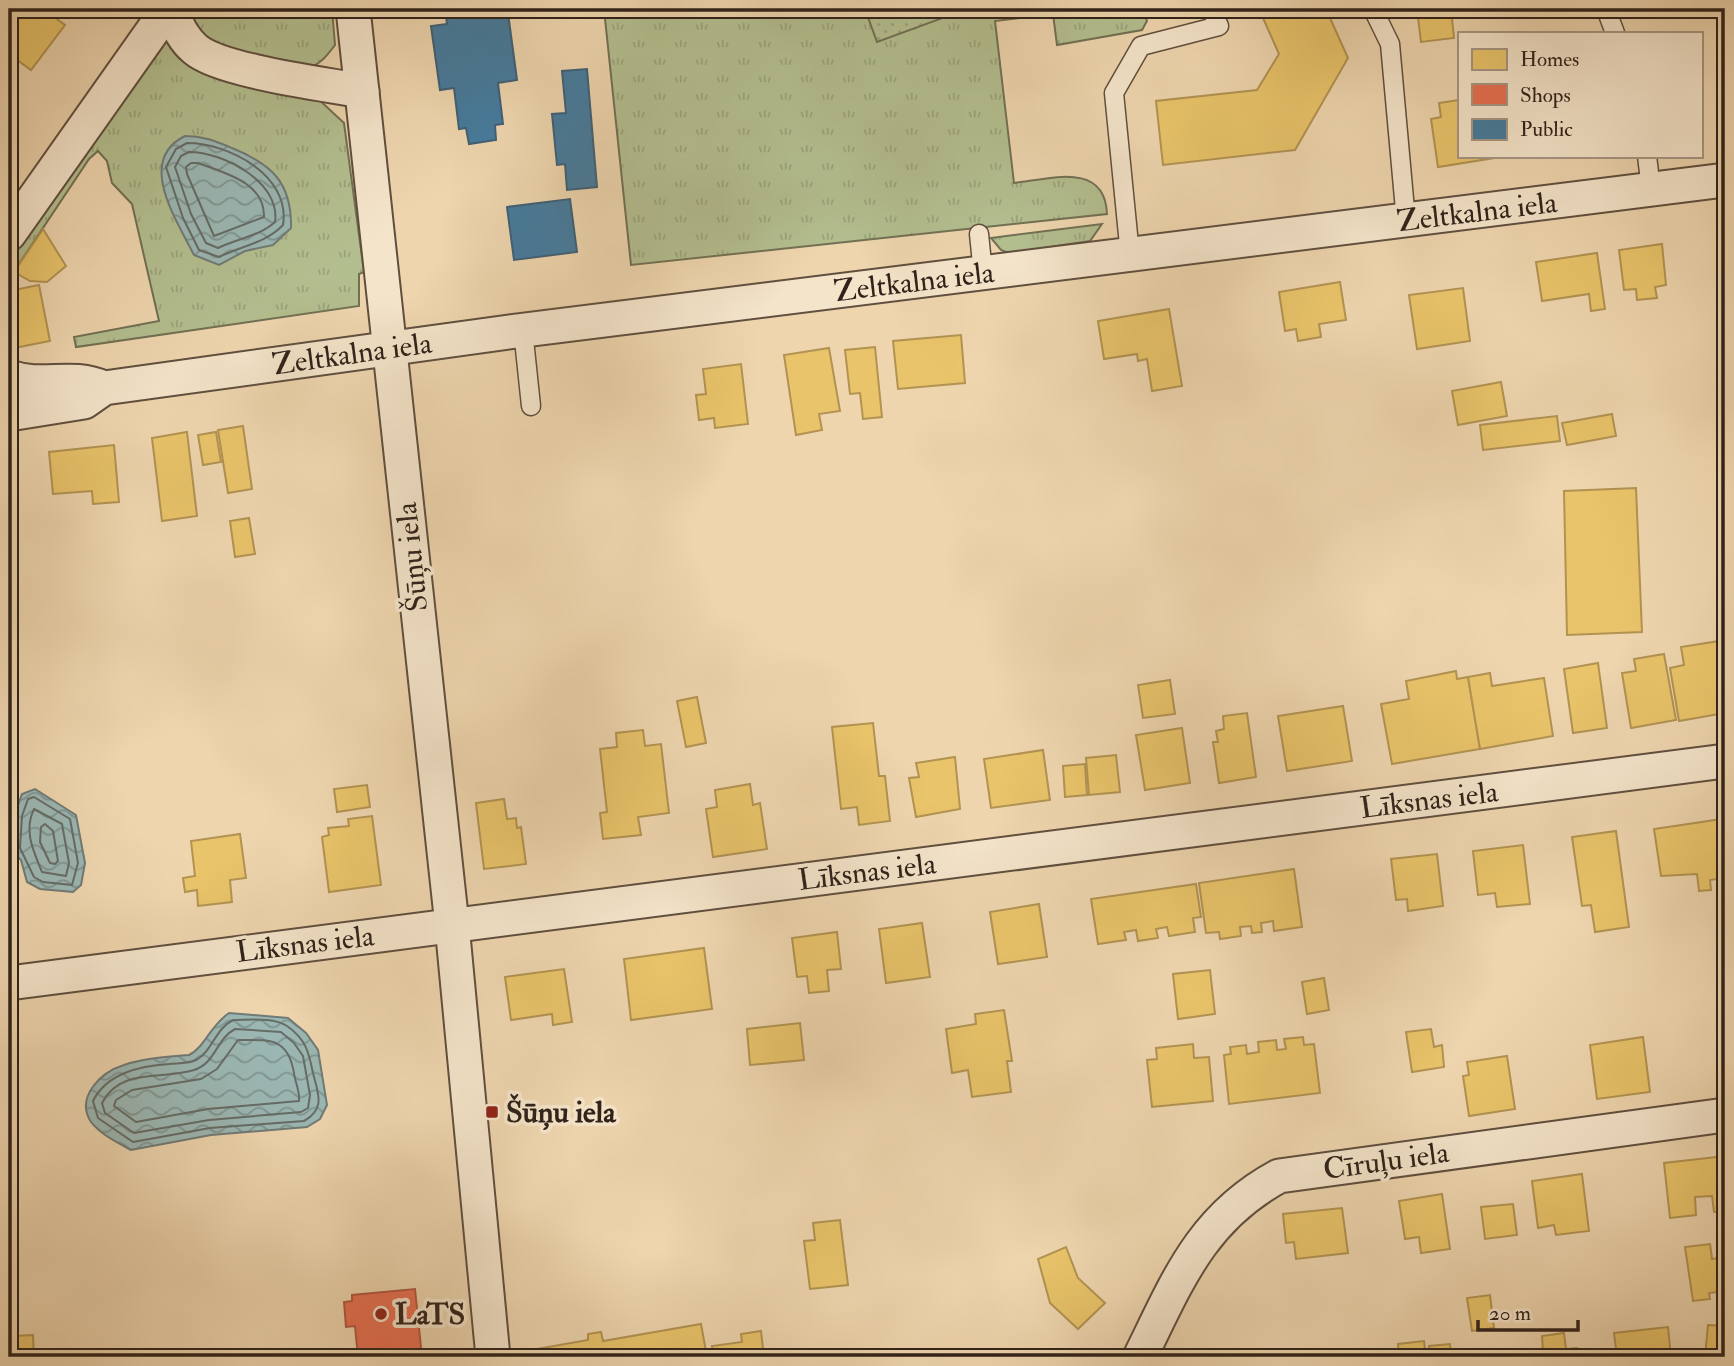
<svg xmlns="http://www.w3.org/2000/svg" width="1734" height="1366" font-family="'IM FELL Double Pica',serif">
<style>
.grass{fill:url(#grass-tufts);stroke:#727054;stroke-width:2}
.park{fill:url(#park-dots);stroke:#727054;stroke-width:2}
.water{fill:url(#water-waves);stroke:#707b76;stroke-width:2}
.homes{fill:#e9c46a;stroke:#b29352;stroke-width:2}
.shops{fill:#e76f51;stroke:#b05840;stroke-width:2}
.public{fill:#457b9d;stroke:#3f6076;stroke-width:2}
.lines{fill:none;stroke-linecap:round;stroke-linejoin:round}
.shore{stroke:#666c66;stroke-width:2}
.service-casing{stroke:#604f3f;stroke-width:21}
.minor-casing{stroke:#604f3f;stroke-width:37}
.service{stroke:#f4e4ca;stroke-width:18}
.minor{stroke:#f4e4ca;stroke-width:33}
.poi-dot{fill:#8f2418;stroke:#f4e4ca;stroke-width:2.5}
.labels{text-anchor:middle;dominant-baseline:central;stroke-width:7;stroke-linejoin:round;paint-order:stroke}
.street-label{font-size:30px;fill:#30221a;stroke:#f4e4ca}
.poi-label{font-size:30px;font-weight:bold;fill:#30221a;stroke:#f4e4ca;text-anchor:start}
</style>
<defs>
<pattern id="grass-tufts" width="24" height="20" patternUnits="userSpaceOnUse" patternTransform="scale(1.75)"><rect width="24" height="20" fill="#b3be8f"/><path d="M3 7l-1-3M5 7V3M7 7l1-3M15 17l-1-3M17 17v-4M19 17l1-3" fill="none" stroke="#9aa37b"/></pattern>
<pattern id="park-dots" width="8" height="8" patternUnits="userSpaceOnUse" patternTransform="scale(1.75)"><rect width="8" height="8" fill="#b3be8f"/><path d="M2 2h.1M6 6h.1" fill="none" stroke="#9aa37b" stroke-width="1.8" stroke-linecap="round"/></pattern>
<pattern id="water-waves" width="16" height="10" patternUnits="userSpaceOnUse" patternTransform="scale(1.75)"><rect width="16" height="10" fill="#9bb7b3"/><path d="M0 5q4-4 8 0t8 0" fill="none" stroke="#7f9491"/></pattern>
</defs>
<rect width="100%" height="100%" fill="#eed5ae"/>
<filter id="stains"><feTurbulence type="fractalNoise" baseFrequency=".00286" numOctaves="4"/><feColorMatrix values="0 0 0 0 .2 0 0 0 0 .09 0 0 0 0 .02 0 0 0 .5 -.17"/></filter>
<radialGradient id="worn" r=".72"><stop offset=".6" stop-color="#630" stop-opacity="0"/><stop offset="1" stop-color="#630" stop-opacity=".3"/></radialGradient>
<g class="grass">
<path d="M191 9H332L335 45C328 54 322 63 311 67 286 76 226 48 200 40L189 12Z"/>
<path d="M604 9H966L970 15 1000 9H1143L1147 21 1142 30 1057 45 1053 14 995 21 1014 183C1050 179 1105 161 1107 214L631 265Z"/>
<polygon points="165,34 314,95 344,123 364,272 359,274 359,306 76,347 74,337 159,321 132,204 112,183 107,161 98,151 89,159 9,279 9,254"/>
<polygon points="1102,224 1090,241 1009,253 1001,250 991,238"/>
</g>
<polygon class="park" points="865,9 937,9 940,19 877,42"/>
<g class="water">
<path d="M185 136C203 136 215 141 232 148 271 164 292 182 291 228L273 245 245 251 219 265 194 255C176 219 136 160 185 136Z"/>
<polygon points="35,789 76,815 85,863 81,885 73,892 40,889 27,882 21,860 13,852 15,814 22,794"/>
<path d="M229 1013 288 1018 306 1033 318 1050 327 1105 320 1119 307 1127 211 1135 131 1150C118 1143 100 1134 91 1122 75 1097 101 1072 124 1065 144 1058 167 1057 189 1055 204 1048 210 1026 229 1013Z"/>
</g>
<g class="homes">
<polygon points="26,9 43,9 65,25 31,70 9,54 9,32"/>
<polygon points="1259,9 1326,9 1348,58 1295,150 1163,165 1156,101 1257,90 1279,54"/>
<polygon points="1417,9 1451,9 1454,38 1421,42"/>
<polygon points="1681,9 1725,9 1725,11 1682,17"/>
<polygon points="1459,100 1459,156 1507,156 1438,167 1431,119 1441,117 1439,103"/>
<polygon points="43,229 66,266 47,282 30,281 14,272"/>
<polygon points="1662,244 1666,285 1655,287 1657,298 1637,300 1636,289 1624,290 1619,250"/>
<polygon points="1597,253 1605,309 1591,311 1589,294 1542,301 1536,262"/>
<polygon points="1340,282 1346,320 1319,324 1321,337 1298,341 1296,329 1285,331 1279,292"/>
<polygon points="39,285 50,341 9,349 9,291"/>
<polygon points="1463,288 1470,341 1417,349 1409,295"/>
<polygon points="1169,309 1182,386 1152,391 1147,359 1138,361 1137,354 1104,359 1098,321"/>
<polygon points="961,335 965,383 898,389 893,341"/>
<polygon points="875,347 882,417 863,419 860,393 850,394 845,350"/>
<polygon points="829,348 840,411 819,414 822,430 796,435 784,355"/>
<polygon points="741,364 748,424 715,428 714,418 699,420 696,395 706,394 703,369"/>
<polygon points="1501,382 1507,416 1458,425 1452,391"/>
<polygon points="1612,414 1616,436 1567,445 1562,423"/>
<polygon points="1557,416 1560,441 1483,450 1480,425"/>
<polygon points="243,426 252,489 228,493 218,430"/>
<polygon points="187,432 197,516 162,521 152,438"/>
<polygon points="216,432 221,462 203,465 198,435"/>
<polygon points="114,445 119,502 93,504 92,491 53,494 49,452"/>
<polygon points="1636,488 1642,632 1567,635 1564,491"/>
<polygon points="249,518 255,554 235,557 230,521"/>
<polygon points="1725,640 1725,713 1679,721 1670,668 1684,665 1681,647"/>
<polygon points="1664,654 1676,720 1631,728 1622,673 1636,671 1634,659"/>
<polygon points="1598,663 1607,728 1573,733 1564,669"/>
<polygon points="1456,671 1457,679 1468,677 1480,749 1392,764 1381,704 1409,699 1406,681"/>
<polygon points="1490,673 1492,686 1544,678 1553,736 1480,749 1468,677"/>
<polygon points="1170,680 1175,714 1143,718 1138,685"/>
<polygon points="697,697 706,743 686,747 677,701"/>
<polygon points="1343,706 1352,761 1287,771 1278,716"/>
<polygon points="1247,713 1256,777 1219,783 1213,742 1218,742 1216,731 1224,729 1223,716"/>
<polygon points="873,723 879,776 885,776 890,821 859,825 857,807 841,809 832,727"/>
<polygon points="1182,728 1190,783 1145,790 1136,735"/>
<polygon points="643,730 645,746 661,744 669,813 638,817 641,835 603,839 600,813 607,812 600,749 617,747 616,733"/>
<polygon points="1043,750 1050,800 991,808 984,759"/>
<polygon points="1116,755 1120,792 1089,795 1086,758"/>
<polygon points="955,757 960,809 916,817 909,778 919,777 916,763"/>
<polygon points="1085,764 1087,795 1065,797 1063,766"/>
<polygon points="750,784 753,805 760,803 767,849 713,857 706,809 717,807 715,790"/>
<polygon points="367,785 370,807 337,812 334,789"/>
<polygon points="504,799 507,819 516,818 517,828 521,827 526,864 484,869 476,803"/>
<polygon points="372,816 381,885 329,892 322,837 329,835 328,828 349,826 348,819"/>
<polygon points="1722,819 1725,878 1710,880 1711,890 1699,891 1697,874 1661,876 1654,829"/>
<polygon points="1616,831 1629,927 1595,932 1591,905 1582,906 1572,837"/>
<polygon points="240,834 246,878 230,880 232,902 198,906 197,890 185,892 183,878 195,876 191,841"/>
<polygon points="1523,845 1530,904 1497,907 1495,893 1478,895 1473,851"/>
<polygon points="1437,854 1443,906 1408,911 1407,899 1396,900 1391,859"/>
<polygon points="1294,869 1302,927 1274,931 1273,921 1261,923 1262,932 1252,933 1251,926 1240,927 1241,936 1220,939 1219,932 1206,933 1199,883"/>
<polygon points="1196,884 1201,917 1193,918 1195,932 1169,936 1167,927 1156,929 1158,938 1138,941 1136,930 1124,932 1126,940 1098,944 1091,899"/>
<polygon points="1039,904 1047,957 998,964 990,912"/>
<polygon points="922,923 930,977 886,983 879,929"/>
<polygon points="837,932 841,969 827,970 829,991 809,993 807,976 797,977 792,938"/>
<polygon points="704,948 712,1009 631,1020 624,959"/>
<polygon points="564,969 572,1022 553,1025 552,1014 511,1020 505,977"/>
<polygon points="1210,970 1215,1014 1178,1019 1173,974"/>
<polygon points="1324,978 1329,1010 1307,1014 1302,982"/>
<polygon points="1004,1010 1012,1061 1007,1061 1011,1092 972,1097 968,1070 952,1073 946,1029 976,1024 975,1014"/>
<polygon points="800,1023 804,1060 750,1065 747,1029"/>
<polygon points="1431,1029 1434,1047 1442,1045 1444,1067 1412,1072 1406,1032"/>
<polygon points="1303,1037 1304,1045 1314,1044 1320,1093 1229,1104 1224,1055 1231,1054 1230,1047 1246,1045 1247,1054 1259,1052 1258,1042 1276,1040 1277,1050 1286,1049 1284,1039"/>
<polygon points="1643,1037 1650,1092 1597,1099 1590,1045"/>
<polygon points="1193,1044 1194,1058 1209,1057 1213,1101 1152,1107 1147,1060 1157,1059 1156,1048"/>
<polygon points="1725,1046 1725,1088 1718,1047"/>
<polygon points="1507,1056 1515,1109 1469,1116 1463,1076 1469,1075 1467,1062"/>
<polygon points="1725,1156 1725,1211 1714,1212 1712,1196 1695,1197 1696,1215 1670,1218 1664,1163"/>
<polygon points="1582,1174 1589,1231 1556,1235 1554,1225 1538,1228 1532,1181"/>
<polygon points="1442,1194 1450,1249 1421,1253 1419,1237 1405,1239 1399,1201"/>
<polygon points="1513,1204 1517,1235 1485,1239 1481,1207"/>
<polygon points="1342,1208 1348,1253 1296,1259 1294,1242 1286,1243 1283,1214"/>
<polygon points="840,1220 848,1285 810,1289 804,1241 815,1240 813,1223"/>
<polygon points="1710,1244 1712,1259 1725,1257 1725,1291 1709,1293 1710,1299 1693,1301 1685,1247"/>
<polygon points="1066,1247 1078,1278 1105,1303 1078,1329 1050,1303 1038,1259"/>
<polygon points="1490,1295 1494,1328 1472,1331 1467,1298"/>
<polygon points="701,1324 707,1357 533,1357 531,1350 588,1340 588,1334 601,1332 603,1341"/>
<polygon points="1708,1325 1725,1326 1725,1357 1705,1357"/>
<polygon points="1668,1327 1671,1357 1617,1357 1614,1333"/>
<polygon points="761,1331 764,1357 713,1357 712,1346 742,1342 741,1334"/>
<polygon points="1564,1333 1566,1349 1577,1348 1578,1357 1531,1357 1530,1353 1543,1352 1542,1336"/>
<polygon points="33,1335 34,1357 15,1357 14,1336"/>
<polygon points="1424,1341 1426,1357 1399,1357 1398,1344"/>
<polygon points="1450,1344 1451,1357 1430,1357 1429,1346"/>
<polygon points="1343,1353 1344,1357 1323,1357 1323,1356"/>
</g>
<polygon class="shops" points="415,1289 422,1357 358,1357 355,1326 346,1327 344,1302 352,1301 352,1295"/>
<g class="public">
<polygon points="445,9 494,9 495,15 508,13 517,80 498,83 503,124 495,125 496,140 469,144 466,128 459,129 454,88 440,90 431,26 447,24"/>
<polygon points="587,69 597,187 567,190 565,164 557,165 552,114 566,113 562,71"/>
<polygon points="570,199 577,252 514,260 507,207"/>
</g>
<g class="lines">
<g class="shore">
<path d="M187 143C229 143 291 176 283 225 266 243 241 246 219 257L199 250 183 218 166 167 176 149Z"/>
<path d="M189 152C223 152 281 182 275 222 260 236 236 239 218 248L206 243 191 214 175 167 181 156Z"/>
<path d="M191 163H198C224 173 265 182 264 217L214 236 187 174 186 167Z"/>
<polygon points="34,797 70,819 78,863 72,885 43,882 34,877 20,848 22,816 28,799"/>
<path d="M34 809 62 824 69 863 66 876 42 872C34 852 23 831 34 809Z"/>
<polygon points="45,824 53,831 58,861 55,864 50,863 40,842 41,827"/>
<path d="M233 1020C249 1020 274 1017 287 1026 306 1039 309 1053 313 1073 318 1093 326 1109 304 1121L210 1128 133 1142 98 1118 93 1101C107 1073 140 1066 169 1064 178 1063 187 1064 196 1060 212 1052 215 1029 233 1020Z"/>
<path d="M235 1029 281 1032 294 1043 303 1056 310 1095 308 1108 301 1112 209 1120 134 1133 105 1113 102 1103C120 1067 163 1080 194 1070 216 1063 216 1039 235 1029Z"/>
<path d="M238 1040C269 1040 288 1037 294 1073 295 1082 300 1091 299 1101L208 1109 136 1122 114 1106 116 1100 132 1090 201 1079 217 1069Z"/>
</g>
<g class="service-casing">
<g id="service">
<polyline points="1373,9 1390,44 1406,221"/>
<polyline points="1606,9 1615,33"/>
<polyline points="1647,156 1651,189"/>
<polyline points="979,234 983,273"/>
<polyline points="1130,255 1114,93 1141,46 1219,26 1211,9"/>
<polyline points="523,330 531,406"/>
</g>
</g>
<g class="minor-casing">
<g id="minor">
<path d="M170 9C177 24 182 38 195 49 220 71 325 84 362 91"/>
<polyline points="353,9 452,925 493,1357"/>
<polyline points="9,234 168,9"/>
<path d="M9 377C45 389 69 373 104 388"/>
<polyline points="9,414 84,402 104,388 509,332 1725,180"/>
<polyline points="9,983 1725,761"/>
<path d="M1140 1357C1177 1282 1201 1218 1279 1176L1725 1115"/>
</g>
</g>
<use href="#service" class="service"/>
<use href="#minor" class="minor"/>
</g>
<g class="poi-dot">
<rect x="485" y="1105" width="14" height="14" rx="3.5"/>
<circle cx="381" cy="1314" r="7"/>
</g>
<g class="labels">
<g class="street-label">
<text transform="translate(1477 212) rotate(-7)">Zeltkalna iela</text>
<text transform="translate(914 282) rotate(-7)">Zeltkalna iela</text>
<text transform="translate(352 354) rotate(-8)">Zeltkalna iela</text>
<text transform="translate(412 557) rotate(-96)">Šūņu iela</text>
<text transform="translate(1429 800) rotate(-7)">Līksnas iela</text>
<text transform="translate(867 872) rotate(-7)">Līksnas iela</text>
<text transform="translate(305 944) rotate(-7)">Līksnas iela</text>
<text transform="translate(1386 1161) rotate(-8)">Cīruļu iela</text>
</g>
<g class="poi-label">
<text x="506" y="1112">Šūņu iela</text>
<text x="395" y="1314">LaTS</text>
</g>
</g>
<rect width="1734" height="1366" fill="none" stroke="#eed5ae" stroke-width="35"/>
<rect x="10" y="10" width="1713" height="1345" fill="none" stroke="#30221a" stroke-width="3.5"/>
<rect x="18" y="18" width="1699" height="1331" fill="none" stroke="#30221a" stroke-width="2"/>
<rect x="1458" y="32" width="245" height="126" fill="#f4e4ca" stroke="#a69684" stroke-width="2"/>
<rect x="1472" y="49" width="35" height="21" fill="#e9c46a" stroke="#a69684" stroke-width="2"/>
<text x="1520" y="66" font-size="21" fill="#30221a">Homes</text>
<rect x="1472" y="84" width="35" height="21" fill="#e76f51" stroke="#a69684" stroke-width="2"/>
<text x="1520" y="102" font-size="21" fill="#30221a">Shops</text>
<rect x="1472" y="119" width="35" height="21" fill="#457b9d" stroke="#a69684" stroke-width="2"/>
<text x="1520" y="136" font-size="21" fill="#30221a">Public</text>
<path d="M1478 1320v10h100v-10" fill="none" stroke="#30221a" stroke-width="3.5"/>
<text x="1489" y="1320" font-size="21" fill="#30221a" stroke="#f4e4ca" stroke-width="5" paint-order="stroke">20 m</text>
<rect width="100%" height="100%" filter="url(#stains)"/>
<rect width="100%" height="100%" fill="url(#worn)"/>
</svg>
